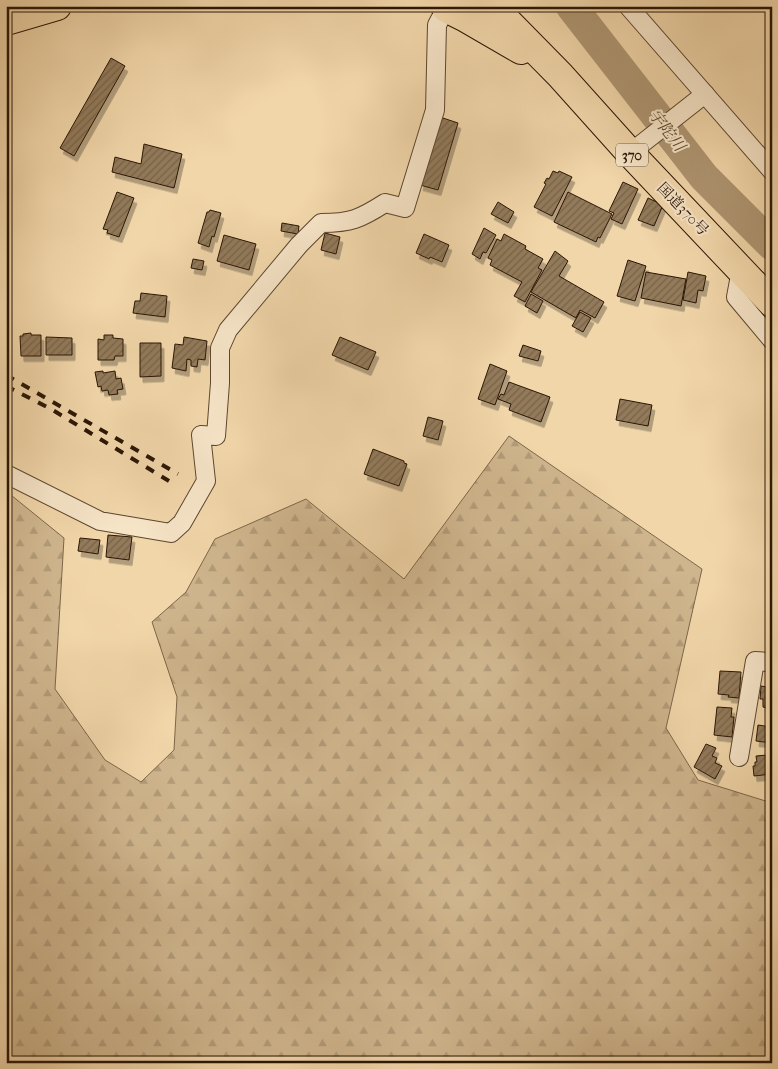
<svg xmlns="http://www.w3.org/2000/svg" width="778" height="1069" font-family="'IM FELL French Canon','Noto Serif JP',serif">
<style>
.forest{fill:url(#forest-firs);stroke:#7d6649}
.lines{fill:none;stroke-linecap:round;stroke-linejoin:round}
.river{stroke:#ae9571;stroke-width:31}
.building{fill:url(#building-hatch);stroke:#2b1605;filter:url(#shadow)}
.street-casing{stroke:#5c462e;stroke-width:20}
.highway-casing{stroke:#2b1605;stroke-width:30}
.street{stroke:#f6e4c7;stroke-width:18}
.highway{stroke:#f1d6a9;stroke-width:28}
.rail{stroke:#2b1605;stroke-width:4;stroke-dasharray:9 9;stroke-linecap:butt}
.labels{text-anchor:middle;dominant-baseline:central;stroke-width:4;stroke-linejoin:round;paint-order:stroke}
.shield{fill:#f6e4c7;stroke:#68543f;stroke-width:1}
.shield-label{font-size:14px;font-weight:bold;fill:#2b1605}
.street-label{font-size:15px;fill:#2b1605;stroke:#f6e4c7}
.water-label{font-size:16px;font-style:italic;fill:#5f4930;stroke:#f6e4c7}
</style>
<defs>
<pattern id="forest-firs" width="22" height="20" patternUnits="userSpaceOnUse" patternTransform="scale(1.25)"><rect width="22" height="20" fill="#cfb58d"/><path d="M5 1l3.5 6h-7zM16 11l3.5 6h-7z" fill="#b29b78"/></pattern>
<pattern id="building-hatch" width="6" height="6" patternUnits="userSpaceOnUse" patternTransform="scale(1.25)"><rect width="6" height="6" fill="#927a5a"/><path d="M-1 1l2-2M0 6l6-6M5 7l2-2" fill="none" stroke="#776348"/></pattern>
<filter id="shadow"><feDropShadow dx="3" dy="5.5" stdDeviation="0" flood-color="#0004"/></filter>
</defs>
<rect width="100%" height="100%" fill="#f1d6a9"/>
<filter id="stains"><feTurbulence type="fractalNoise" baseFrequency=".004" numOctaves="4"/><feColorMatrix values="0 0 0 0 .2 0 0 0 0 .09 0 0 0 0 .02 0 0 0 .5 -.17"/></filter>
<radialGradient id="worn" r=".72"><stop offset=".6" stop-color="#630" stop-opacity="0"/><stop offset="1" stop-color="#630" stop-opacity=".3"/></radialGradient>
<polygon class="forest" points="509,436 702,569 666,728 698,780 772,803 772,1063 6,1063 6,491 64,538 55,689 105,760 141,782 174,750 177,697 152,622 186,592 215,539 306,499 404,579"/>
<g class="lines">
<polyline class="river" points="571,6 704,177 772,245"/>
</g>
<g class="building">
<polygon points="111,58 125,66 74,156 60,148"/>
<polygon points="440,117 458,123 438,190 420,185"/>
<polygon points="144,144 182,154 174,188 112,172 115,157 141,164"/>
<polygon points="553,171 558,173 559,171 572,177 552,216 534,207 546,184 544,183 547,178 549,179"/>
<polygon points="623,182 638,189 622,224 611,219 614,213 609,211"/>
<polygon points="117,192 134,198 119,237 107,233 108,230 103,229"/>
<polygon points="568,192 612,214 600,238 598,237 596,242 554,222"/>
<polygon points="648,198 663,205 654,226 638,220"/>
<polygon points="498,202 514,212 508,223 491,214"/>
<polygon points="210,210 221,213 214,237 212,236 209,247 198,243 207,212 209,212"/>
<polygon points="282,223 299,226 298,234 281,231"/>
<polygon points="484,228 496,235 486,253 483,252 480,259 472,254"/>
<polygon points="325,233 340,237 336,254 321,250"/>
<polygon points="424,234 449,245 442,262 430,257 429,259 416,253"/>
<polygon points="504,234 526,246 525,249 543,259 538,268 542,270 525,302 514,296 522,282 490,265 492,260 488,258 497,239 501,241"/>
<polygon points="224,235 256,244 249,270 217,261"/>
<polygon points="555,251 568,261 559,276 604,302 595,318 580,310 576,318 531,292"/>
<polygon points="193,259 204,261 202,270 191,268"/>
<polygon points="628,260 646,266 635,301 617,296"/>
<polygon points="646,272 686,279 681,306 641,298"/>
<polygon points="688,272 706,276 703,291 698,290 696,303 683,300"/>
<polygon points="141,293 167,296 165,317 133,313 135,301 140,301"/>
<polygon points="531,294 543,301 537,313 525,306"/>
<polygon points="580,312 591,318 583,332 572,326"/>
<polygon points="31,333 31,335 41,335 41,356 21,356 20,336 23,336 23,334"/>
<polygon points="104,335 113,335 113,338 123,339 123,356 115,356 114,360 98,360 98,339 104,340"/>
<polygon points="46,337 72,338 72,355 46,355"/>
<polygon points="184,337 207,341 205,360 198,359 197,367 191,366 191,360 187,359 186,371 172,368 175,344 183,345"/>
<polygon points="340,337 376,352 368,370 332,355"/>
<polygon points="140,343 161,343 161,376 140,377"/>
<polygon points="523,345 541,351 538,361 519,356"/>
<polygon points="490,364 507,371 495,405 478,399"/>
<polygon points="103,371 103,373 115,371 116,379 121,378 123,389 117,390 118,394 109,395 108,390 102,391 101,386 98,387 95,372"/>
<polygon points="509,382 550,397 541,422 509,410 511,404 498,399 501,394 504,395"/>
<polygon points="620,399 652,405 648,426 616,420"/>
<polygon points="428,417 443,421 438,440 423,436"/>
<polygon points="373,449 404,461 404,463 407,464 399,486 364,474"/>
<polygon points="108,535 132,537 129,560 106,557"/>
<polygon points="80,538 100,540 98,554 78,551"/>
<polygon points="720,671 741,672 739,698 728,697 729,695 718,694"/>
<polygon points="767,683 772,683 772,714 767,713 767,708 763,707 763,699 760,699 761,686 767,687"/>
<polygon points="717,707 732,708 731,717 734,717 732,737 714,735"/>
<polygon points="771,721 772,743 756,741 758,725 771,727"/>
<polygon points="706,744 716,748 712,756 717,758 715,763 722,766 715,779 694,767"/>
<polygon points="767,755 767,759 772,758 772,774 754,776 753,766 755,766 755,762 757,762 756,756"/>
</g>
<g class="lines">
<g class="street-casing">
<g id="street">
<polyline points="628,6 772,171"/>
<polyline points="630,153 705,94"/>
<polyline points="741,270 736,297 772,340"/>
<path d="M6 474 100 521 171 533 182 523 206 481 201 435 216 436 220 383V348L228 330 299 245 321 223C351 223 360 219 385 203L405 208 435 110 437 25 446 8"/>
<polyline points="739,757 755,661 772,662"/>
</g>
</g>
<g class="highway-casing">
<g id="highway">
<polyline points="492,6 560,75 630,153 772,303"/>
<polyline points="446,8 464,17 521,50"/>
<polyline points="6,21 57,6"/>
</g>
</g>
<use href="#street" class="street"/>
<use href="#highway" class="highway"/>
<g class="rail">
<polyline points="6,375 178,474"/>
<polyline points="6,386 51,409 169,481"/>
</g>
</g>
<g class="labels">
<rect class="shield" x="616" y="143.5" width="32" height="23" rx="4"/>
<g class="shield-label">
<text x="632" y="155">370</text>
</g>
<g class="street-label">
<text transform="translate(683 209) rotate(46)">国道370号</text>
</g>
<g class="water-label">
<text transform="translate(667 130) rotate(52)">宇陀川</text>
</g>
</g>
<rect width="778" height="1069" fill="none" stroke="#f1d6a9" stroke-width="25"/>
<rect x="8" y="8" width="763" height="1054" fill="none" stroke="#2b1605" stroke-width="2.5"/>
<rect x="12" y="12" width="753" height="1044" fill="none" stroke="#2b1605"/>
<rect width="100%" height="100%" filter="url(#stains)"/>
<rect width="100%" height="100%" fill="url(#worn)"/>
</svg>
